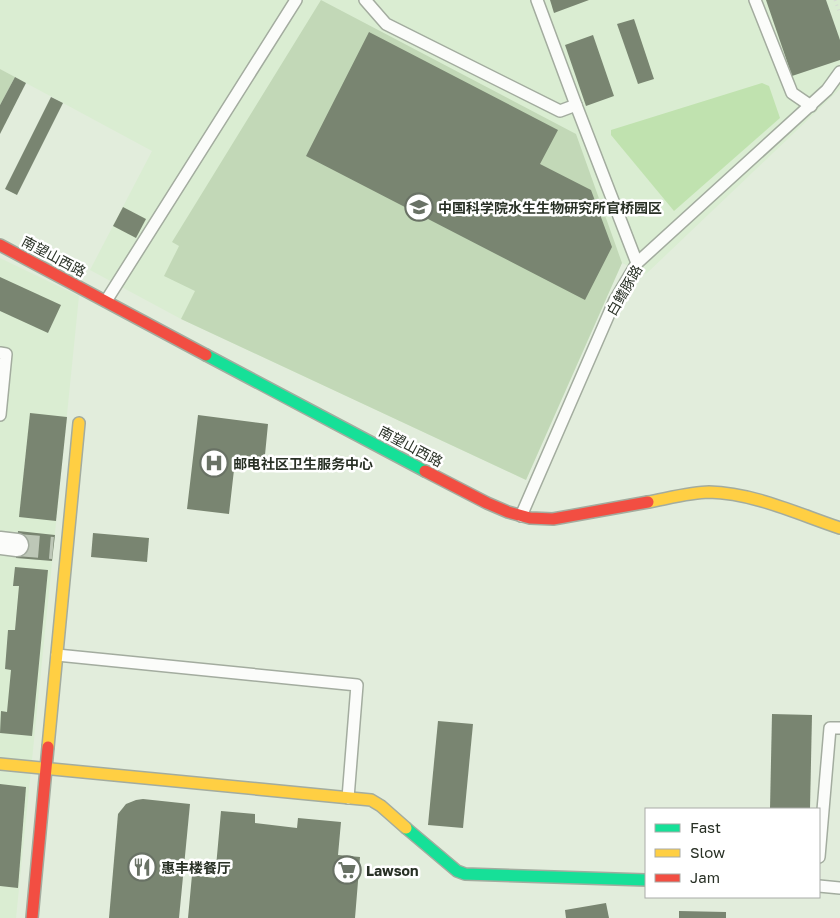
<svg xmlns="http://www.w3.org/2000/svg" width="840" height="918" font-family="'Golos Text','Noto Sans SC',sans-serif">
<style>
.built{fill:#daedd2}
.green{fill:#c2d8b7}
.water{fill:#c0e2af}
.building{fill:#798571}
.lines{fill:none;stroke-linecap:round;stroke-linejoin:round}
.street-tunnel{stroke:#bdc7b7;stroke-width:22;stroke-dasharray:22 11;stroke-linecap:butt}
.lane-casing{stroke:#a3ac9f;stroke-width:14}
.street-casing{stroke:#a3ac9f;stroke-width:25}
.fast-casing{stroke:#a3ac9f;stroke-width:14}
.slow-casing{stroke:#a3ac9f;stroke-width:14}
.jam-casing{stroke:#a3ac9f;stroke-width:14}
.path{stroke:#d6d9d5;stroke-width:3;stroke-dasharray:1 4;stroke-linecap:butt}
.lane{stroke:#fbfcfa;stroke-width:11}
.street{stroke:#fbfcfa;stroke-width:22}
.fast{stroke:#16e098;stroke-width:11}
.slow{stroke:#ffcf43;stroke-width:11}
.jam{stroke:#f24e42;stroke-width:11}
.labels{text-anchor:middle;dominant-baseline:central;stroke-width:5;stroke-linejoin:round;paint-order:stroke}
.poi-label{font-size:14px;font-weight:bold;fill:#283025;stroke:#fff;text-anchor:start}
.street-label{font-size:14px;fill:#283025;stroke:#fff}
</style>
<rect width="100%" height="100%" fill="#e2eddc"/>
<g class="built">
<polygon points="0,0 840,0 840,89 646,274 622,263 526,480 181,319 90,270 152,151 0,69"/>
<polygon points="0,258 79,296 16,918 0,918"/>
</g>
<g class="green">
<polygon points="321,0 576,134 622,263 526,480 181,319 195,291 164,276 179,246 172,242"/>
<polygon points="0,69 15,77 0,105"/>
</g>
<polygon class="water" points="762,83 769,86 780,118 674,211 611,135 611,130"/>
<g class="building">
<polygon points="550,0 589,0 554,13"/>
<polygon points="766,0 826,0 840,40 840,60 792,76"/>
<polygon points="634,19 654,79 638,84 617,24"/>
<polygon points="369,32 558,130 540,164 591,190 612,247 585,300 306,156"/>
<polygon points="593,35 614,96 586,106 565,45"/>
<polygon points="15,77 26,83 0,134 0,105"/>
<polygon points="51,97 63,103 17,195 5,189"/>
<polygon points="123,207 146,219 136,238 113,226"/>
<polygon points="0,277 61,305 48,333 0,311"/>
<polygon points="30,413 67,417 56,521 19,517"/>
<polygon points="198,415 268,424 264,465 235,461 229,514 187,509"/>
<polygon points="18,531 55,535 52,561 16,558"/>
<polygon points="93,533 149,538 147,562 91,557"/>
<polygon points="15,567 48,570 32,736 0,733 1,711 7,712 11,670 5,669 8,630 15,630 19,586 13,586"/>
<polygon points="772,714 812,715 810,809 770,809"/>
<polygon points="438,721 473,724 463,828 428,825"/>
<polygon points="0,784 26,787 18,888 0,886"/>
<polygon points="143,799 190,804 179,918 109,918 118,814 126,804 136,800"/>
<polygon points="221,811 255,814 255,823 297,828 298,818 341,822 338,855 360,857 355,918 188,918 192,875 215,878"/>
<polygon points="606,903 609,918 566,918 565,910"/>
<polygon points="679,911 726,912 726,918 679,918"/>
</g>
<g class="lines">
<polyline class="street-tunnel" points="17,545 53,548"/>
<g class="lane-casing">
<g id="lane">
<polyline points="365,0 386,24 560,111 576,105"/>
<polyline points="537,0 576,105 637,263"/>
<polyline points="755,0 792,93 811,106"/>
<polyline points="106,301 296,0"/>
<polyline points="0,353 6,354 0,415"/>
<polyline points="521,516 615,300 637,263 827,90 840,72"/>
<polyline points="57,655 357,685 348,798"/>
<polyline points="819,857 830,728 840,728"/>
<polyline points="819,886 840,888"/>
</g>
</g>
<g class="street-casing">
<polyline id="street" points="0,543 17,545"/>
</g>
<g class="fast-casing">
<g id="fast">
<polyline points="206,355 425,471"/>
<polyline points="406,828 457,871 465,874 646,880"/>
</g>
</g>
<g class="slow-casing">
<g id="slow">
<path d="M648 502C665 499 692 492 709 492 754 493 798 514 840 528"/>
<polyline points="48,747 79,423"/>
<polyline points="0,764 371,800 381,806 406,828"/>
</g>
</g>
<g class="jam-casing">
<g id="jam">
<polyline points="0,245 206,355"/>
<polyline points="425,471 487,503 508,512 530,518 553,519 648,502"/>
<polyline points="32,918 48,747"/>
</g>
</g>
<polyline class="path" points="835,0 840,14"/>
<use href="#lane" class="lane"/>
<use href="#street" class="street"/>
<use href="#fast" class="fast"/>
<use href="#slow" class="slow"/>
<use href="#jam" class="jam"/>
</g>
<defs>
<g id="university-ring" transform="scale(1.4375)"><circle r="9.5" fill="#fff" stroke="#697265" stroke-width="1.5"/><path d="M0-5L7-2L0 1L-7-2ZM-4 1L0 2.5L4 1V4Q0 6-4 4Z" fill="#697265"/></g>
<g id="hospital-ring" transform="scale(1.4375)"><circle r="9.5" fill="#fff" stroke="#697265" stroke-width="1.5"/><path d="M-5-5h3v3.5h4V-5h3V5h-3V1.5h-4V5h-3Z" fill="#697265"/></g>
<g id="restaurant-ring" transform="scale(1.4375)"><circle r="9.5" fill="#fff" stroke="#697265" stroke-width="1.5"/><path d="M-5-6h1v4h1v-4h1v4h1v-4h1v5L-1.5 .5V6h-2V.5L-5-1ZM5-6V6H3V1.5H1.5Q1.5-4 5-6Z" fill="#697265"/></g>
<g id="supermarket-ring" transform="scale(1.4375)"><circle r="9.5" fill="#fff" stroke="#697265" stroke-width="1.5"/><path d="M-6-5.5h2.5l.6 2H6L4.5 2H-2.5L-4.4-4H-6ZM-1.5 3.2a1.3 1.3 0 1 0 .1 0ZM3 3.2a1.3 1.3 0 1 0 .1 0Z" fill="#697265"/></g>
</defs>
<g fill-rule="evenodd">
<use href="#university-ring" x="419" y="207"/>
<use href="#hospital-ring" x="214" y="463"/>
<use href="#restaurant-ring" x="142" y="867"/>
<use href="#supermarket-ring" x="347" y="870"/>
</g>
<g class="labels">
<g class="poi-label">
<text x="438" y="207">中国科学院水生生物研究所官桥园区</text>
<text x="233" y="463">邮电社区卫生服务中心</text>
<text x="161" y="867">惠丰楼餐厅</text>
<text x="366" y="870">Lawson</text>
</g>
<g class="street-label">
<text transform="translate(54 256) rotate(28)">南望山西路</text>
<text transform="translate(624 290) rotate(-60)">白鳍豚路</text>
<text transform="translate(411 446) rotate(28)">南望山西路</text>
</g>
</g>
<rect x="645" y="808" width="175" height="90" fill="#ffffff" stroke="#a9aca8"/>
<rect x="655" y="824" width="25" height="8" fill="#16e098" stroke="#a9aca8"/>
<text x="690" y="833" font-size="15" fill="#283025">Fast</text>
<rect x="655" y="849" width="25" height="8" fill="#ffcf43" stroke="#a9aca8"/>
<text x="690" y="858" font-size="15" fill="#283025">Slow</text>
<rect x="655" y="874" width="25" height="8" fill="#f24e42" stroke="#a9aca8"/>
<text x="690" y="883" font-size="15" fill="#283025">Jam</text>
</svg>
